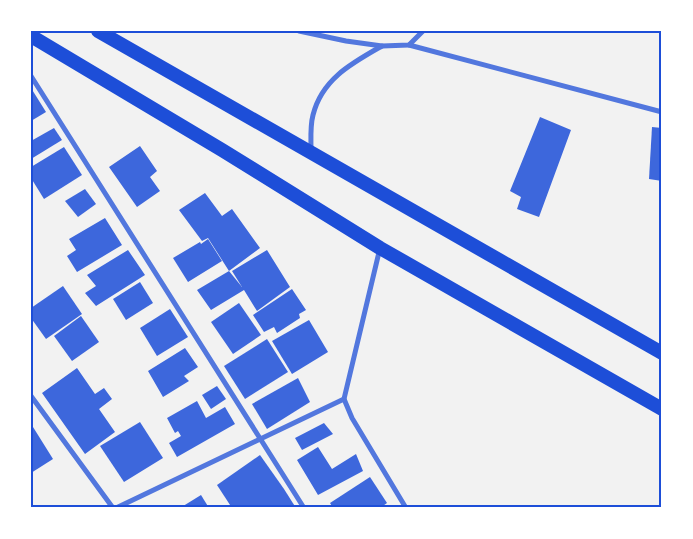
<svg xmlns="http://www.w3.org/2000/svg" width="693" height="539" font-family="'Varela Round',sans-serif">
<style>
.building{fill:#3d67dc}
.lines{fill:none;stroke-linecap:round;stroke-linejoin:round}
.minor{stroke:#5277de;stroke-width:5}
.trunk{stroke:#1d4ed8;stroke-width:14}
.neatline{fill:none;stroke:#1d4ed8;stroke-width:2}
</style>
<rect width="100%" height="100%" fill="#f2f2f2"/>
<g class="building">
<polygon points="31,88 46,112 31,121"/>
<polygon points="540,117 571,130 539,217 517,209 521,197 510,191"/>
<polygon points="652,127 662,128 662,181 649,179"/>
<polygon points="54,128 62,140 31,159 31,141"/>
<polygon points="140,146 157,171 150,177 160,191 137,207 109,167"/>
<polygon points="64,147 82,175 44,199 31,178 31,167"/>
<polygon points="85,189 96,204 78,217 65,201"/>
<polygon points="205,193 222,216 232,209 260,248 229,271 208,238 202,241 179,210"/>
<polygon points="105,218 122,245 77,272 67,256 76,250 69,239"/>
<polygon points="208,239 222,261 188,282 173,258 200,242 201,244"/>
<polygon points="128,250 145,275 96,306 85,293 96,286 87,275"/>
<polygon points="267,250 290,287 257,311 244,290 211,310 197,290 229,271 242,287 232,271"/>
<polygon points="140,282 153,303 126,320 113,299"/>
<polygon points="63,286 82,314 46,339 31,318 31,308"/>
<polygon points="292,289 306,310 299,314 300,318 277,333 274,327 264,332 253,315"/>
<polygon points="239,303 261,335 233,354 211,322"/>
<polygon points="170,309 188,337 157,356 140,328"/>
<polygon points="81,316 99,342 72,361 54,336"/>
<polygon points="309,320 328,352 292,374 272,341"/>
<polygon points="267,339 288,372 245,399 224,366"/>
<polygon points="185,348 198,367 184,376 189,381 163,397 148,371"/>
<polygon points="77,368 95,394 104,388 112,399 99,409 115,432 85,454 42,393"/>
<polygon points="298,378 310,402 267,429 252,404"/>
<polygon points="217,386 226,399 211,409 202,395"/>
<polygon points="197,401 206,418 225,407 235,424 177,457 169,443 181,436 178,431 175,433 167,418"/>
<polygon points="140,422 163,458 124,482 100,446"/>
<polygon points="324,423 333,434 302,450 295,438"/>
<polygon points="33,427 53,459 31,473 31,428"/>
<polygon points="318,447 332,469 356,454 363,471 318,495 297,460"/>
<polygon points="260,455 284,489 296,508 232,508 217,485"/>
<polygon points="370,477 387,503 380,508 333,508 330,503"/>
<polygon points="201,495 209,508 180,508"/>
</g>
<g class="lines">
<g class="minor">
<polyline points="299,31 346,41 382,46 409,45 423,31"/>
<polyline points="409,45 662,112"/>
<polyline points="31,76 304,508"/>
<path d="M311 150C311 139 310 126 313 115 322 79 352 63 382 46"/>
<polyline points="380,248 344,399 352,418 406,508"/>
<polyline points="31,396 113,508"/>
<polyline points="116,508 344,399"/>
</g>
<g class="trunk">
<polyline points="98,31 662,353"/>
<polyline points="31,36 222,150 380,248 662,409"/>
</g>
</g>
<rect width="693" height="539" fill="none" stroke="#ffffff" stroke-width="65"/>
<rect x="32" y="32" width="628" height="474" class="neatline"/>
</svg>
